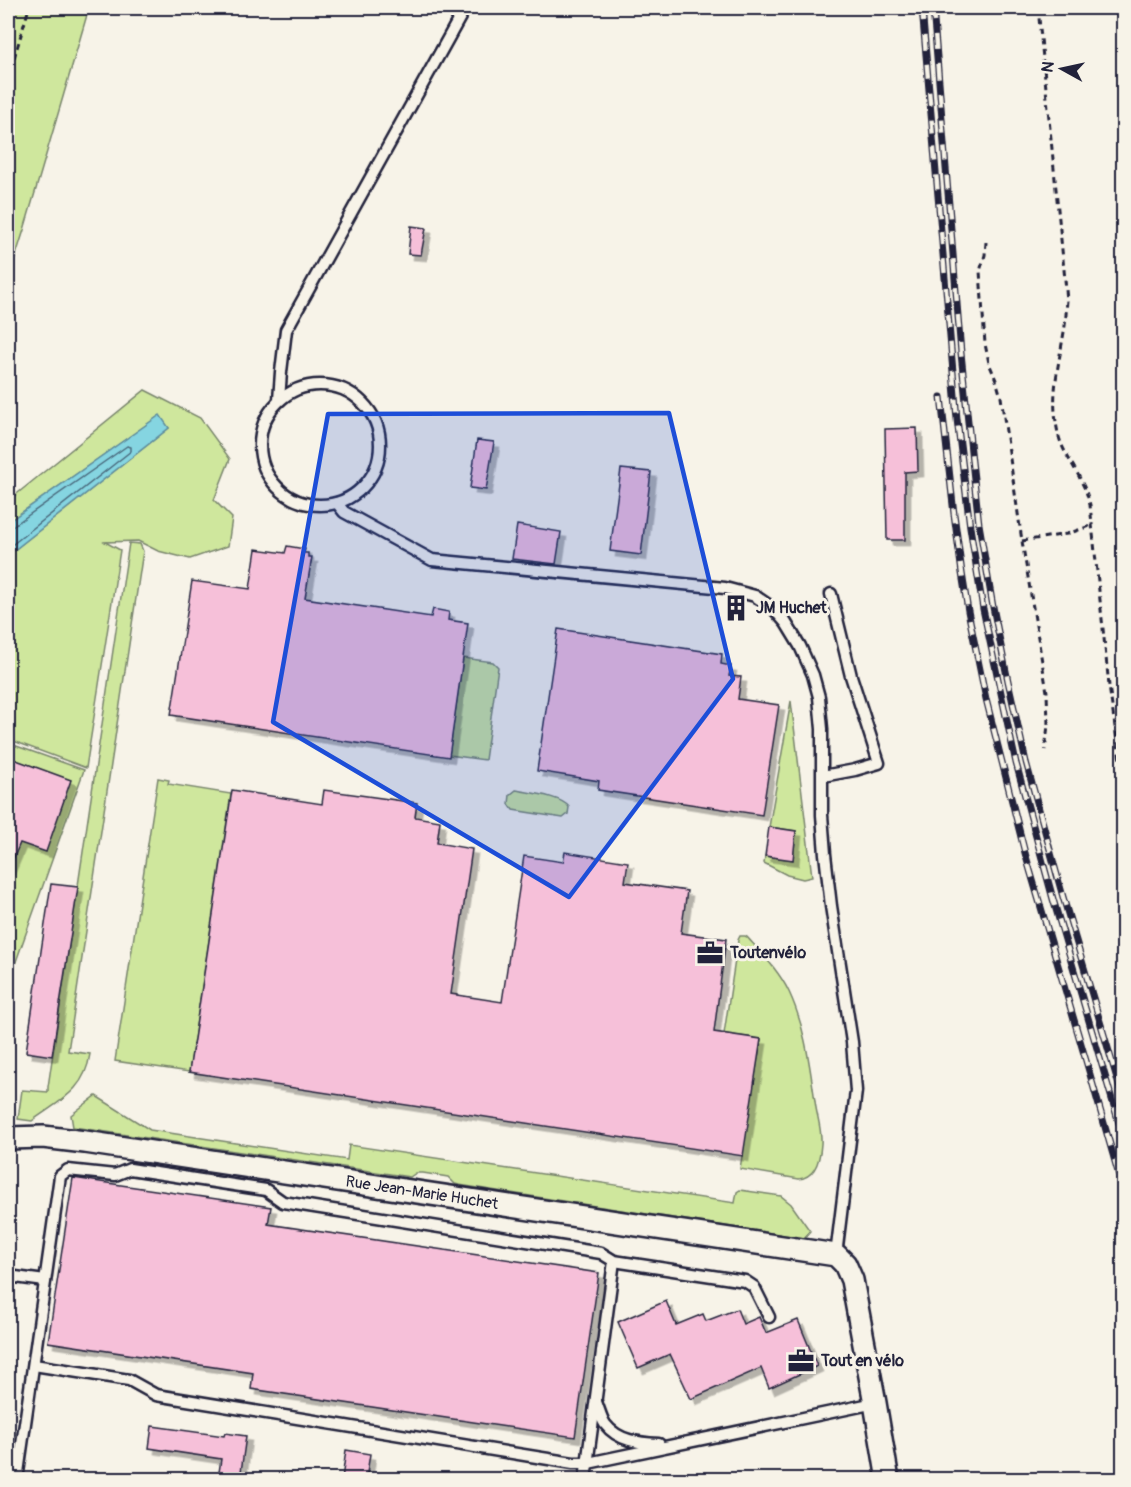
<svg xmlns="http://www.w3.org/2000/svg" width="1131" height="1487" font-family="Pangolin,sans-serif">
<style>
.green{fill:#cfe79d;stroke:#78846c;stroke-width:1.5}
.water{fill:#85d5e1;stroke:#5d8d9f;stroke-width:1.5}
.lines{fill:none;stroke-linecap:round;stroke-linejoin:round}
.shore{stroke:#4a6a7d;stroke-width:1.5}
.building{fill:#f6c0d9;stroke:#22223b;stroke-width:1.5;filter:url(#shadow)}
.lane-casing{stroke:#22223b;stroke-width:15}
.street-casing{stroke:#22223b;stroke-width:26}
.path{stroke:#22223b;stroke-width:3;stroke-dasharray:6 4.5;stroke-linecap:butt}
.lane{stroke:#f7f3e8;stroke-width:10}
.street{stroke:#f7f3e8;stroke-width:21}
.rail-casing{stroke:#22223b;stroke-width:7}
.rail{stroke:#f7f3e8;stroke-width:4.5;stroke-dasharray:14;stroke-linecap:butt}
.marked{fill:#1d4ed8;fill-opacity:0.2;stroke:#1d4ed8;stroke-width:4.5;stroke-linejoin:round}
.labels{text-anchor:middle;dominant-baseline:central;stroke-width:6;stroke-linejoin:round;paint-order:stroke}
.poi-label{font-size:16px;font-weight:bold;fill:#22223b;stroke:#f7f3e8;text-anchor:start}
.street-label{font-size:16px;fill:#22223b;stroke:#f7f3e8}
</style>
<defs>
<filter id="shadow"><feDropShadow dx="5.5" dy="5.5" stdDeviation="0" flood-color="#0004"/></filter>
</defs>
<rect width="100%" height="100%" fill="#f7f3e8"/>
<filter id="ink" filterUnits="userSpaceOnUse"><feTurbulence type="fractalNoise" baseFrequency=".0167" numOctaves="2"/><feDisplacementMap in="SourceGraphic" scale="12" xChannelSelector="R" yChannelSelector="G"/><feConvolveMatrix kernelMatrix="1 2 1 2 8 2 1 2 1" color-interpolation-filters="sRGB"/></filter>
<g filter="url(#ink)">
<g class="green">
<polygon points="8,8 89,8 24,230 8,280"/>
<polygon points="145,390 200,418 230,459 214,500 232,518 228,546 190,559 158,551 138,541 105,542 120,550 86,768 8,739 8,555 169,428 159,416 8,522 8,501"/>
<path d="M129 543 140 544 143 551 68 1051 90 1054C85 1091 59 1101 32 1121L18 1119 22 1090 48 1092V1087Z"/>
<polygon points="463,658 493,662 498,667 485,760 449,755"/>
<polygon points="791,701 812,877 803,879 787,875 764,863 765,856 793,860 796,831 769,827"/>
<polygon points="8,743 84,770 13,970 8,980"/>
<polygon points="158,778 169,780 168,784 231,794 189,1072 115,1061"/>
<path d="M516 790C530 793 561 796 569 807L568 814 563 818 513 810 509 804 510 795Z"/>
<path d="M740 936H745L747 937C762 954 779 971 789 992 806 1028 810 1069 816 1108 818 1119 822 1132 821 1144 820 1159 816 1177 799 1179L740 1169 761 1039 724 1034 738 940Z"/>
<polygon points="96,1096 150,1130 347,1160 349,1145 735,1203 737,1192 740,1190 781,1196 791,1204 810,1231 804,1238 797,1237 459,1185 455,1184 448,1177 423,1173 416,1173 410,1177 73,1127 71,1115"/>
</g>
<polygon class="water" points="160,415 169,428 8,555 8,522"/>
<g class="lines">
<polyline class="shore" points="8,527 13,526 127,446 131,447 131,451 8,548"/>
</g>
<g class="building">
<polygon points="411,226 426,228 421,255 408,254"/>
<polygon points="917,428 918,471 905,472 905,540 887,540 885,429"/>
<polygon points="477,440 494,442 486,490 470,488"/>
<polygon points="621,469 651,472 641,555 610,551"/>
<polygon points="517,525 561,532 556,564 512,559"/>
<polygon points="287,546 305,549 304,553 308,553 308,557 312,557 305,598 431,617 433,609 449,612 448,620 468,623 449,757 171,715 192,581 250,589 256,549 285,553"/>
<polygon points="558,629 722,654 721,664 731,666 729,676 741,677 738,699 779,705 762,815 598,790 599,781 537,771"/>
<polygon points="8,757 71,780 46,852 20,843 8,871"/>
<polygon points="232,790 322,804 324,790 417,803 415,817 440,821 437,843 472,849 451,994 502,1002 524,856 563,862 565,852 628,862 625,882 687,891 681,933 726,939 714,1032 761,1039 743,1156 189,1072"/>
<polygon points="769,827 796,831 793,860 765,856"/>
<polygon points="51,884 78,887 52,1056 26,1052"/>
<polygon points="73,1178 271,1207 268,1224 599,1273 575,1437 251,1389 253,1373 48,1342"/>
<polygon points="666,1301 676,1325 703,1314 706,1321 737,1309 743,1324 759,1317 766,1333 798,1320 817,1366 769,1388 761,1368 691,1399 670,1354 638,1368 618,1322"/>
<polygon points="152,1426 224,1436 225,1433 246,1436 240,1479 218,1479 221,1459 149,1448"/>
<polygon points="346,1450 370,1454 366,1479 342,1479"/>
</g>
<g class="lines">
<g class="lane-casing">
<g id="lane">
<circle cx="320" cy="445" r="60"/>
<polyline points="279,400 281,372 286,330 465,8"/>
<polyline points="337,503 344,512 432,560 725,588 755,596 774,609 786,623 800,646 813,675 819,697 822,729 822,815 825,854 831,906 852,1042 856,1091 836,1255"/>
<polyline points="823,776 855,770 879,763 851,676 831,594"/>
<polyline points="8,1276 45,1281"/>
<polyline points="34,1365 129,1380 156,1395 573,1463 588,1463 875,1403"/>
<path d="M596 1402C599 1409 601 1418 605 1424 618 1441 639 1443 659 1444"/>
<polyline points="17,1480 60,1176 68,1170 115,1175 130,1169 266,1190 283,1202 601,1253 614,1261 745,1281 754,1287 769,1317"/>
<polyline points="585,1480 614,1261"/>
</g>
</g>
<g class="street-casing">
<g id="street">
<path id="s1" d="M8 1138 43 1137 85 1142 836 1255 845 1264 852 1280 875 1403 888 1480"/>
</g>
</g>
<g class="path">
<path d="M1038 8 1067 300C1066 311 1066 322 1064 332 1058 368 1050 397 1058 433 1062 452 1075 466 1082 483 1086 490 1088 497 1090 505L1109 686 1124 788"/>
<polyline points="8,78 29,8"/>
<polyline points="986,242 985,255 980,271 985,344 989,363 996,380 1001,397 1022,541 1047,692 1048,725 1045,750"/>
<polyline points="1022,541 1067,534 1093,525"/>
</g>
<use href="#lane" class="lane"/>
<use href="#street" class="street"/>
<g class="rail-casing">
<g id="rail">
<polyline points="922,8 957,419 970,527 983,609 1016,763 1053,899 1124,1140"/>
<polyline points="933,8 961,353 972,461 979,524 993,607 1008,681 1026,762 1063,897 1124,1102"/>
<polyline points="941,397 954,514 962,573 968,611 986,699 1025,853 1089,1071 1124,1193"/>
</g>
</g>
<use href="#rail" class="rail"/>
</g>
</g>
<path class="marked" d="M669 413 733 679 569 897 273 722 328 414Z"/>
<defs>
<g id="building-bare" transform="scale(2.07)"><path d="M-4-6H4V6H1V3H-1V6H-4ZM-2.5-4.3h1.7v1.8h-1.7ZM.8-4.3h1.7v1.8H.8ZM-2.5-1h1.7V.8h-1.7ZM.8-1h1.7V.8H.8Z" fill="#22223b" stroke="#f7f3e8" stroke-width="2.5" paint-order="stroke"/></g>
<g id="office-bare" transform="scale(2.07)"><path d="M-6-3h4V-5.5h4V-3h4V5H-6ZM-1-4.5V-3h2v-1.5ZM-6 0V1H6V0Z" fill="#22223b" stroke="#f7f3e8" stroke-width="2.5" paint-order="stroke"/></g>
</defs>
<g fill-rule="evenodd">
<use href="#building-bare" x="736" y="608"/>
<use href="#office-bare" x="710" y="953"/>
<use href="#office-bare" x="801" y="1361"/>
</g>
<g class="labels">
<g class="poi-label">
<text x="756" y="608">JM Huchet</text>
<text x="730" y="953">Toutenvélo</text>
<text x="821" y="1361">Tout en vélo</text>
</g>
<g class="street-label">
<text stroke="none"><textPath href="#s1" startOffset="418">Rue Jean-Marie Huchet</textPath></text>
</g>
</g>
<rect width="1131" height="1487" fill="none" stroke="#f7f3e8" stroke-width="30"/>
<rect x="15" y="15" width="1101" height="1457" fill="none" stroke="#22223b" stroke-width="2" filter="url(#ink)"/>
<g transform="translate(1062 69) rotate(278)" stroke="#f7f3e8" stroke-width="4.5" paint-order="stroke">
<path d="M0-4.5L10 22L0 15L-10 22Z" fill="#22223b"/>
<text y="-9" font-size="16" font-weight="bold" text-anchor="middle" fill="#22223b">N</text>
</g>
</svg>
